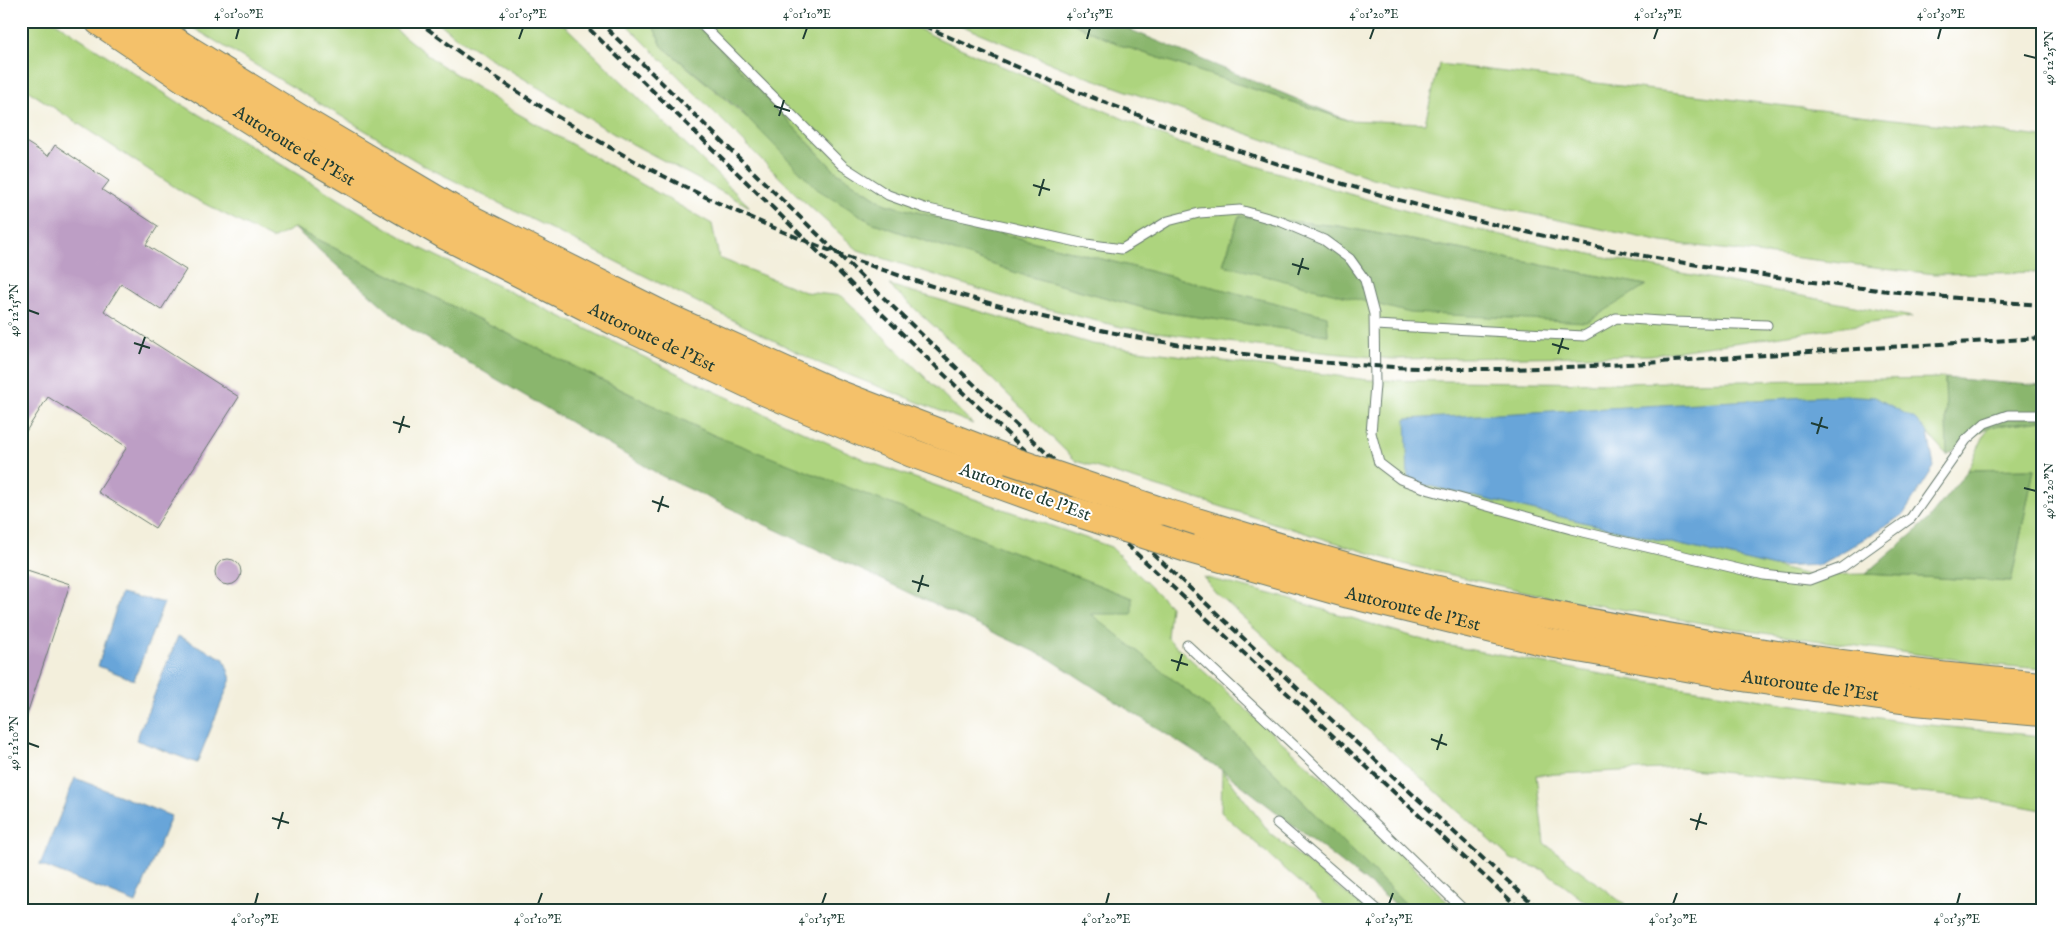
<svg xmlns="http://www.w3.org/2000/svg" width="2063" height="932" font-family="'IM FELL English',serif">
<style>
.green{fill:#add47e;stroke:#668859;fill-rule:evenodd}
.forest{fill:#8ab66d;stroke:#547a50}
.water{fill:#67a5d9;stroke:#437186}
.building{fill:#bd9ec5}
.lines{fill:none;stroke-linecap:round;stroke-linejoin:round}
.service-casing{stroke:#697b6f;stroke-width:11}
.motorway-casing{stroke:#697b6f;stroke-width:30}
.service{stroke:#fff;stroke-width:9}
.motorway{stroke:#f4c16a;stroke-width:28}
.rail{stroke:#1f3d34;stroke-width:4;stroke-dasharray:8 4;stroke-linecap:butt}
.motorway-bridge-casing{stroke:#697b6f;stroke-width:30;stroke-linecap:butt}
.motorway-bridge{stroke:#f4c16a;stroke-width:28}
.ticks{fill:none;stroke:#1f3d34;stroke-width:2}
.labels{text-anchor:middle;dominant-baseline:central;stroke-width:4;stroke-linejoin:round;paint-order:stroke}
.street-label{font-size:18px;fill:#1f3d34;stroke:#fff}
.neatline{fill:none;stroke:#1f3d34;stroke-width:2}
.ticks-label{font-size:12px;text-anchor:middle;fill:#1f3d34}
</style>
<rect width="100%" height="100%" fill="#fff"/>
<filter id="ink" filterUnits="userSpaceOnUse"><feTurbulence type="fractalNoise" baseFrequency=".02" numOctaves="2"/><feDisplacementMap in="SourceGraphic" scale="10" xChannelSelector="R" yChannelSelector="G"/><feConvolveMatrix kernelMatrix="1 2 1 2 8 2 1 2 1" color-interpolation-filters="sRGB"/></filter>
<filter id="wash" filterUnits="userSpaceOnUse"><feTurbulence type="fractalNoise" baseFrequency=".0096" numOctaves="4" result="noise"/><feDisplacementMap in="SourceGraphic" scale="20" xChannelSelector="R" yChannelSelector="G"/><feGaussianBlur stdDeviation="1.12" result="paint"/><feColorMatrix in="noise" values="0 0 0 0 0 0 0 0 0 0 0 0 0 0 0 0 0 1.4 0 .05"/><feComposite in="paint" operator="in"/></filter>
<g filter="url(#wash)">
<rect width="100%" height="100%" fill="#f3efdc"/>
<g class="green">
<polygon points="21,21 54,21 178,102 420,248 716,392 872,463 1111,547 1170,606 1167,638 1375,826 1456,911 1413,911 1211,710 1090,614 711,434 294,228 272,239 184,193 21,86"/>
<polygon points="184,21 385,21 435,61 515,112 712,224 719,258 805,292 842,296 973,424 819,363 423,165 185,23"/>
<polygon points="437,21 560,21 750,207 614,134 456,37"/>
<path d="M623 21H651L662 46 871 222 1020 274 1155 311 1328 335 1326 316 885 204 834 170 695 21H902L944 41 1179 143 1450 224 1661 269 1912 317 1651 355 1393 359 1257 346 1121 327 1013 300 858 250 797 195ZM1239 216 1338 226 1646 285 1223 265Z"/>
<polygon points="951,21 1068,21 1120,45 1347,120 1425,123 1439,64 2042,137 2042,272 1935,274 1662,242 1488,205 1372,178 1065,69"/>
<polygon points="889,285 1092,344 1368,380 1610,383 1945,378 1947,455 1915,419 1408,481 1809,575 1866,574 2011,582 2034,469 1968,470 1988,427 2042,420 2042,669 1996,665 1748,631 1550,597 1407,565 1076,461 993,380"/>
<polygon points="1203,577 1275,595 1434,643 1639,681 1919,724 2042,736 2042,810 1988,800 1682,768 1536,775 1544,843 1633,911 1597,911 1544,870 1511,859 1216,593"/>
<polygon points="1222,770 1270,833 1368,911 1332,911 1221,812"/>
</g>
<g class="forest">
<polygon points="651,21 695,21 834,170 885,204 1327,316 1328,335 1155,311 1020,274 871,222 817,189 740,110 662,46"/>
<polygon points="1068,21 1109,21 1347,120 1120,45"/>
<polygon points="1239,216 1338,226 1646,285 1587,322 1410,313 1223,265"/>
<polygon points="294,228 711,434 1132,598 1132,614 1091,614 1211,710 1413,911 1404,911 1222,770 1050,659 662,476 406,326"/>
<polygon points="1945,378 2042,386 2042,420 1988,427 1947,455"/>
<polygon points="2034,469 2011,582 1866,574 1925,523 1968,470"/>
</g>
<g class="water">
<polygon points="1844,395 1875,397 1915,419 1928,433 1934,467 1903,515 1821,565 1774,567 1408,481 1406,419"/>
<polygon points="121,593 164,603 134,680 98,666"/>
<polygon points="178,636 224,659 231,679 197,763 136,740"/>
<polygon points="75,778 171,816 136,903 40,865"/>
</g>
<g id="blocks">
<g class="building">
<polygon points="21,139 48,156 55,145 109,181 102,190 158,226 146,245 186,270 161,310 121,284 104,311 239,397 155,528 98,492 127,447 48,397 21,439"/>
<circle cx="228" cy="572" r="13"/>
<polygon points="21,568 70,584 22,729 21,729"/>
</g>
</g>
</g>
<g filter="url(#ink)">
<use href="#blocks" fill-opacity="0" stroke="#697b6f" stroke-width="1"/>
<g class="lines">
<g class="service-casing">
<g id="service">
<polyline points="698,21 843,166 888,195 924,208 1086,244 1122,249 1168,221 1199,213 1240,210 1282,222 1324,240 1350,259 1365,280 1374,314 1375,385 1371,433 1379,463 1400,479 1430,490 1571,529 1764,575 1809,580 1841,568 1911,518 1966,440 1985,423 2008,415 2042,415"/>
<polyline points="1375,325 1584,336 1616,318 1674,322 1767,325"/>
<polyline points="1187,645 1299,750 1465,911"/>
<polyline points="1277,823 1379,911"/>
</g>
</g>
<g class="motorway-casing">
<g id="motorway">
<path id="s1" d="M99 21 187 80 300 151 445 235 615 321 764 391 912 453 1073 511"/>
<polyline points="145,21 182,46 305,122 462,215 666,317 830,391 1009,460"/>
<path d="M1160 511C1247 537 1333 565 1421 586 1572 622 1726 650 1880 669 1933 676 1988 681 2042 686"/>
<path id="s2" d="M1190 549 1349 594 1550 643 1749 678 1915 701 2042 712"/>
</g>
</g>
<use href="#service" class="service"/>
<use href="#motorway" class="motorway"/>
<g class="rail">
<path d="M417 21C707 241 1056 356 1419 368 1524 372 1630 364 1735 357 1837 350 1939 344 2042 338"/>
<polyline points="581,21 958,388 1522,911"/>
<path d="M599 21C907 324 1220 621 1541 911"/>
<path d="M914 21C1140 126 1382 207 1628 253 1765 278 1903 295 2042 305"/>
</g>
<g class="motorway-bridge-casing">
<g id="motorway-bridge">
<polyline points="1009,460 1160,511"/>
<polyline points="1073,511 1190,549"/>
</g>
</g>
<use href="#motorway-bridge" class="motorway-bridge"/>
</g>
</g>
<path class="ticks" d="M236 39 239 28M519 39 523 28M803 39 807 28M1087 39 1090 28M1370 39 1374 28M1654 39 1658 28M1938 39 1941 28M2024 55 2036 58M774 106 790 111M779 116 784 100M1033 185 1050 190M1039 196 1044 179M1292 264 1309 269M1298 275 1303 258M28 310 39 314M134 343 150 348M1552 344 1569 349M139 354 145 337M1558 354 1563 338M393 422 410 427M1811 423 1828 428M399 433 404 416M1817 434 1822 417M2024 488 2036 491M652 501 669 507M658 512 663 496M912 581 929 586M918 592 923 575M1171 660 1188 665M1177 671 1182 654M1431 739 1447 745M28 743 39 747M1437 750 1442 734M272 818 289 823M1690 819 1707 824M278 829 283 812M1696 830 1701 813M255 904 258 893M538 904 542 893M822 904 826 893M1106 904 1109 893M1389 904 1393 893M1673 904 1677 893M1957 904 1960 893"/>
<g class="labels">
<g class="street-label">
<text stroke="none"><textPath href="#s1" startOffset="232">Autoroute de l’Est</textPath></text>
<text stroke="none"><textPath href="#s1" startOffset="638">Autoroute de l’Est</textPath></text>
<text transform="translate(1025 493) rotate(20)">Autoroute de l’Est</text>
<text stroke="none"><textPath href="#s2" startOffset="231">Autoroute de l’Est</textPath></text>
<text stroke="none"><textPath href="#s2" startOffset="636">Autoroute de l’Est</textPath></text>
</g>
</g>
<rect width="2063" height="932" fill="none" stroke="#fff" stroke-width="55"/>
<rect x="28" y="28" width="2008" height="876" class="neatline"/>
<g class="ticks-label">
<text x="239" y="18">4°01'00"E</text>
<text x="523" y="18">4°01'05"E</text>
<text x="807" y="18">4°01'10"E</text>
<text x="1090" y="18">4°01'15"E</text>
<text x="1374" y="18">4°01'20"E</text>
<text x="1658" y="18">4°01'25"E</text>
<text x="1941" y="18">4°01'30"E</text>
<text transform="translate(2049 58) rotate(-90)" y="4">49°12'25"N</text>
<text transform="translate(14 310) rotate(-90)" y="4">49°12'15"N</text>
<text transform="translate(2049 491) rotate(-90)" y="4">49°12'20"N</text>
<text transform="translate(14 743) rotate(-90)" y="4">49°12'10"N</text>
<text x="255" y="923">4°01'05"E</text>
<text x="538" y="923">4°01'10"E</text>
<text x="822" y="923">4°01'15"E</text>
<text x="1106" y="923">4°01'20"E</text>
<text x="1389" y="923">4°01'25"E</text>
<text x="1673" y="923">4°01'30"E</text>
<text x="1957" y="923">4°01'35"E</text>
</g>
</svg>
